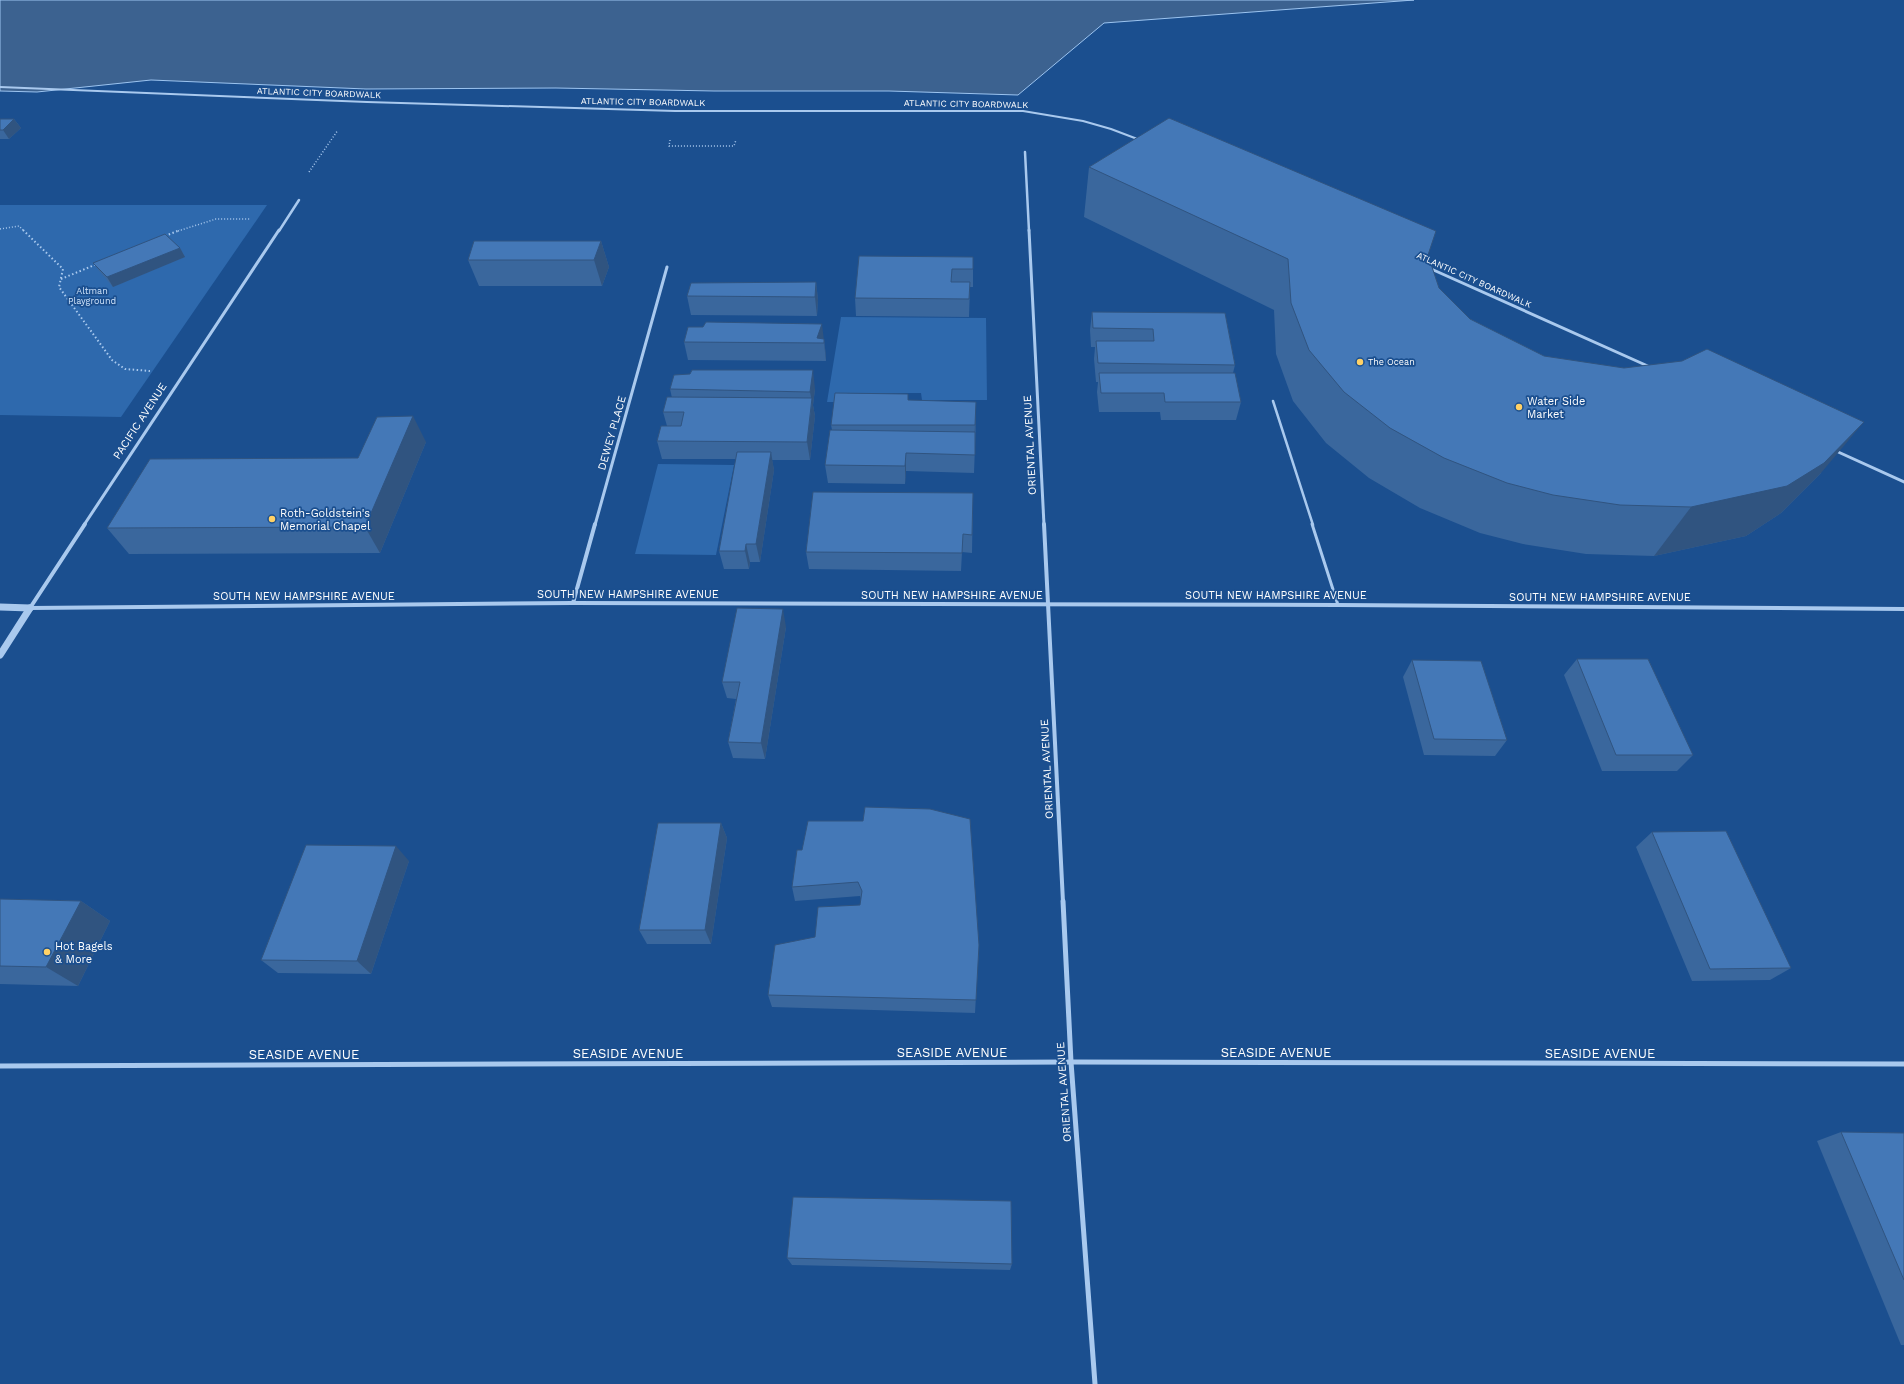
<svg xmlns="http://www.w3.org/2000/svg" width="1904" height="1384" font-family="'Work Sans',sans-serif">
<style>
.green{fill:#2e69ad}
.water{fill:#3c6290;stroke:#9cc4f0}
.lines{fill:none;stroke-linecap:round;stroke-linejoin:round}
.path-far1{stroke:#a9c9ee;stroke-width:1.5;stroke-dasharray:1 2;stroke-linecap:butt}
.path{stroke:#a9c9ee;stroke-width:2;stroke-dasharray:1.5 2.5;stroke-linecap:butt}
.service-far1{stroke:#a9c9ee;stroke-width:2.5}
.service{stroke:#a9c9ee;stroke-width:3}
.pedestrian-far1{stroke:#a9c9ee;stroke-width:2}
.pedestrian{stroke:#a9c9ee;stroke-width:3}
.minor-far3{stroke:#a9c9ee;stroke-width:2.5}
.minor-far2{stroke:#a9c9ee;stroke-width:3}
.minor-far1{stroke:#a9c9ee;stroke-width:4}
.minor{stroke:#a9c9ee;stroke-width:5}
.tertiary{stroke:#a9c9ee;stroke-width:7}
.wall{fill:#3a679d}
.shaded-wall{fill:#305480}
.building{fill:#4478b7;stroke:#305480}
.poi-dot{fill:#ffd166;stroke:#1b4f8f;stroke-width:1.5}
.labels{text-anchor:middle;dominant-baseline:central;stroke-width:3.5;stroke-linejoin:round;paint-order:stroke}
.far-street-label{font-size:9px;fill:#fff;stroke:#1b4f8f}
.far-park-label{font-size:9px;fill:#cfe3fa;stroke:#1b4f8f}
.far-poi-label{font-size:9px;fill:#fff;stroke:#1b4f8f;text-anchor:start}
.poi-label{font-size:11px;fill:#fff;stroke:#1b4f8f;text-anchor:start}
.street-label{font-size:11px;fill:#fff;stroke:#1b4f8f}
.near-street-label{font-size:13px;fill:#fff;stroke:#1b4f8f}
</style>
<rect width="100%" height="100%" fill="#1b4f8f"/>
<g class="green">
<polygon points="0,205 267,205 121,417 0,415"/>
<polygon points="841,317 986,318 987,400 922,400 921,393 848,393 838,402 827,402"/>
<polygon points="658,464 734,465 716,555 635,554"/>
</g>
<polygon class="water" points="0,0 1414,0 1104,23 1018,95 889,91 714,91 556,88 366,89 151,80 37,92 0,91"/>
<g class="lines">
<g class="path-far1">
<polyline points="670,140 669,146 734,146 736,140"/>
<polyline points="309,172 338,130"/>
<polyline points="0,229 19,226 24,231"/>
<polyline points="178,231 216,219 250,219"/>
</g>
<g class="path">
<polyline points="23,230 63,269 59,287 112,360 125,369 150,371"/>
<polyline points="165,236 180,230"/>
<polyline points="61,279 97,264"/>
</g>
<polyline class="service-far1" points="1273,401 1313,525"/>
<polyline class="service" points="1312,524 1338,605"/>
<polyline class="pedestrian-far1" points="0,87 367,102 675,111 1023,111 1083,121 1111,129 1140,140"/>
<g class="pedestrian">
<polyline points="1429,268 1650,367"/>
<polyline points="1836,451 1904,482"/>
</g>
<g class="minor-far3">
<polyline points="1025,152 1029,231"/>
<polyline points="279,231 299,200"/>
</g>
<g class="minor-far2">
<polyline points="1029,230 1044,525"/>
<polyline points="84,525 279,230"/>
<polyline points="595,525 667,267"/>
</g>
<g class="minor-far1">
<polyline points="1044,524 1063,902"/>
<polyline points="573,603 595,524"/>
<polyline points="30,608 573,603 1338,605 1904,609"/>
<polyline points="30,608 85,524"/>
</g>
<g class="minor">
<polyline points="1063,901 1071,1062 1095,1384"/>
<polyline points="0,1066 1071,1062 1904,1064"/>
</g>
<g class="tertiary">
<polyline points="0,607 30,608"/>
<polyline points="0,655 30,608"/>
</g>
</g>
<g class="wall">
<polygon points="0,119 14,119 21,128 9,139 0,139"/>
<polygon points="1089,167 1428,255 1439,288 1470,319 1544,356 1821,473 1781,513 1746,536 1654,556 1586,554 1523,544 1480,533 1420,508 1369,478 1326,443 1293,401 1276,354 1274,310 1084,217"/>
<polygon points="601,241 609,267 602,286 479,286 468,260"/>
<polygon points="180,248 185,257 113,287 100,272 93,263"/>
<polygon points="973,257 973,287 970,287 969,317 856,316 855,298"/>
<polygon points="816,282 818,300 817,316 691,315 687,296"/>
<polygon points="1092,312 1225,313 1235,365 1233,373 1241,402 1236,420 1161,420 1160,412 1099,412 1097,392 1098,382 1096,382 1094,359 1095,347 1091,347 1090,330"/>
<polygon points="824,339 826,357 826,361 688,360 684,342"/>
<polygon points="670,389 815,389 813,405 815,416 810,460 772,460 774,470 760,562 750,562 749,569 724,569 719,551 736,459 662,459 657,441 667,426 663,412 672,398"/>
<polygon points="908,400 976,420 974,473 906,471 905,484 828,483 825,465 832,430 831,425"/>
<polygon points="426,442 380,553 129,554 107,528 358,458"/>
<polygon points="973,493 972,553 962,552 961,571 809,569 806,552"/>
<polygon points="786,627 765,759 733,758 728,742 736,699 727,698 722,682"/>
<polygon points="1577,659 1693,755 1677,771 1602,771 1564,675"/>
<polygon points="1412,660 1507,740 1495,756 1424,755 1403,677"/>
<polygon points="721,823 727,838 711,944 647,944 639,930"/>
<polygon points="1652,832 1791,968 1770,980 1692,981 1636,847"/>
<polygon points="797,850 979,945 975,1013 772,1007 768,995 815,937 860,905 861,899 860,896 795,901 792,887"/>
<polygon points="409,861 371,974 278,973 261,960"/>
<polygon points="0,899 81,901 110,921 78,986 0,984"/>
<polygon points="1841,1132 1904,1133 1904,1345 1901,1345 1817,1141"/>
<polygon points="787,1258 1012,1264 1010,1270 792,1265"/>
</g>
<g class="shaded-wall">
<polygon points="14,119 21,128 9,139 3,130"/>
<polygon points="601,241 609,267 602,286 594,260"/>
<polygon points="180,248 185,257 113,287 107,277"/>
<polygon points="816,282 818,300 817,316 815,297"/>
<polygon points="822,324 826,357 826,361 824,343 817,338"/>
<polygon points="813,370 815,389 813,405 815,416 810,460 807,442 812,402 810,392"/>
<polygon points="976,402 976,420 974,444 975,425"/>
<polygon points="413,416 426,442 380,553 365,527"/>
<polygon points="1864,422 1821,473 1781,513 1746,536 1654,556 1691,507"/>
<polygon points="771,452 774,470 760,562 756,544"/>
<polygon points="906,453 906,471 905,484 905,466"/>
<polygon points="746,544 750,562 749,569 745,551"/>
<polygon points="783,609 786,627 765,759 761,743"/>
<polygon points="721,823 727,838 711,944 705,930"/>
<polygon points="396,846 409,861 371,974 357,961"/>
<polygon points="81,901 110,921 78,986 46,967"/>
</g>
<g class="building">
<polygon points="1169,118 1436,231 1428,255 1439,288 1470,319 1544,356 1624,368 1682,361 1707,349 1864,422 1824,463 1787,486 1691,507 1620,505 1553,495 1507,483 1444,458 1390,428 1344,392 1309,350 1291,303 1288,259 1089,167"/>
<polygon points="0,119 14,119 3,130 0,130"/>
<polygon points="165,234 180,248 107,277 93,263"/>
<polygon points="474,241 601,241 594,260 468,260"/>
<polygon points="859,256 973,257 973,269 952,269 951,282 970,282 969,299 855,298"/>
<polygon points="816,282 815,297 687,296 691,283"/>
<polygon points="1092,312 1225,313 1235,365 1098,363 1096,341 1154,341 1153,329 1093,328"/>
<polygon points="706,322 822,324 817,338 824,339 824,343 684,342 688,327 703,327"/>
<polygon points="692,370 813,370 810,392 670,389 674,375 690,374"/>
<polygon points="1099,373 1235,373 1241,402 1165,402 1164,393 1101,393"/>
<polygon points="835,393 908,394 908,400 976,402 975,425 831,425"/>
<polygon points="667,397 812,398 807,442 657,441 661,426 681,426 684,412 663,412"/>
<polygon points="413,416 365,527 107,528 150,459 358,458 377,417"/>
<polygon points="830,430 975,432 975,455 906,453 905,466 825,465"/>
<polygon points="737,452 771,452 756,544 746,544 745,551 719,551"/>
<polygon points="813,492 973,493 972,535 963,534 962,553 806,552"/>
<polygon points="737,608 783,609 761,743 728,742 740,682 722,682"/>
<polygon points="1577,659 1648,659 1693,755 1616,755"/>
<polygon points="1412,660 1481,661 1507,740 1434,739"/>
<polygon points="865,807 930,809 970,819 979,945 976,1000 768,995 775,945 815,937 818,907 860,905 862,891 858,882 792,887 797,850 802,850 808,821 863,821"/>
<polygon points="658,823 721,823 705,930 639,930"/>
<polygon points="1726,831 1791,968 1710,969 1652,832"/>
<polygon points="306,845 396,846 357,961 261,960"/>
<polygon points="0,899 81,901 46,967 0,966"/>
<polygon points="1841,1132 1904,1133 1904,1280"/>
<polygon points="793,1197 1011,1201 1012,1264 787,1258"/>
</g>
<g class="poi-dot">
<circle cx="1360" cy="362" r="4"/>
<circle cx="1519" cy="407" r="4"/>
<circle cx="272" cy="519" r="4"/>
<circle cx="47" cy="952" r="4"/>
</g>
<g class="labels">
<g class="far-street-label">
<text transform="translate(319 93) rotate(2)">ATLANTIC CITY BOARDWALK</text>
<text transform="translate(643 102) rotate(1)">ATLANTIC CITY BOARDWALK</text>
<text transform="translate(966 104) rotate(1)">ATLANTIC CITY BOARDWALK</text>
<text transform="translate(1474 280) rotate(24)">ATLANTIC CITY BOARDWALK</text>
</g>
<g class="far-park-label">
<text x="92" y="291">Altman<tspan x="92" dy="10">Playground</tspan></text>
</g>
<g class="far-poi-label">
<text x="1368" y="362">The Ocean</text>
</g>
<g class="poi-label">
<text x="1527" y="401">Water Side<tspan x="1527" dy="13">Market</tspan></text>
<text x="280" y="513">Roth-Goldstein's<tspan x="280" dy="13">Memorial Chapel</tspan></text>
<text x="55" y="946">Hot Bagels<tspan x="55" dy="13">&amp; More</tspan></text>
</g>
<g class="street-label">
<text transform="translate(140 421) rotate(-57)">PACIFIC AVENUE</text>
<text transform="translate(612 433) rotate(-74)">DEWEY PLACE</text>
<text transform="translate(1030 445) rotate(-93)">ORIENTAL AVENUE</text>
<text x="628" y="594">SOUTH NEW HAMPSHIRE AVENUE</text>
<text x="952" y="595">SOUTH NEW HAMPSHIRE AVENUE</text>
<text x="1276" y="595">SOUTH NEW HAMPSHIRE AVENUE</text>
<text x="304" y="596">SOUTH NEW HAMPSHIRE AVENUE</text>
<text x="1600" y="597">SOUTH NEW HAMPSHIRE AVENUE</text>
<text transform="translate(1047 769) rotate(-93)">ORIENTAL AVENUE</text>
<text transform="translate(1064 1092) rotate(-94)">ORIENTAL AVENUE</text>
</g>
<g class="near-street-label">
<text x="952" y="1052">SEASIDE AVENUE</text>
<text x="1276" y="1052">SEASIDE AVENUE</text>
<text x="628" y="1053">SEASIDE AVENUE</text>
<text x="1600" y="1053">SEASIDE AVENUE</text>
<text x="304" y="1054">SEASIDE AVENUE</text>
</g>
</g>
</svg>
